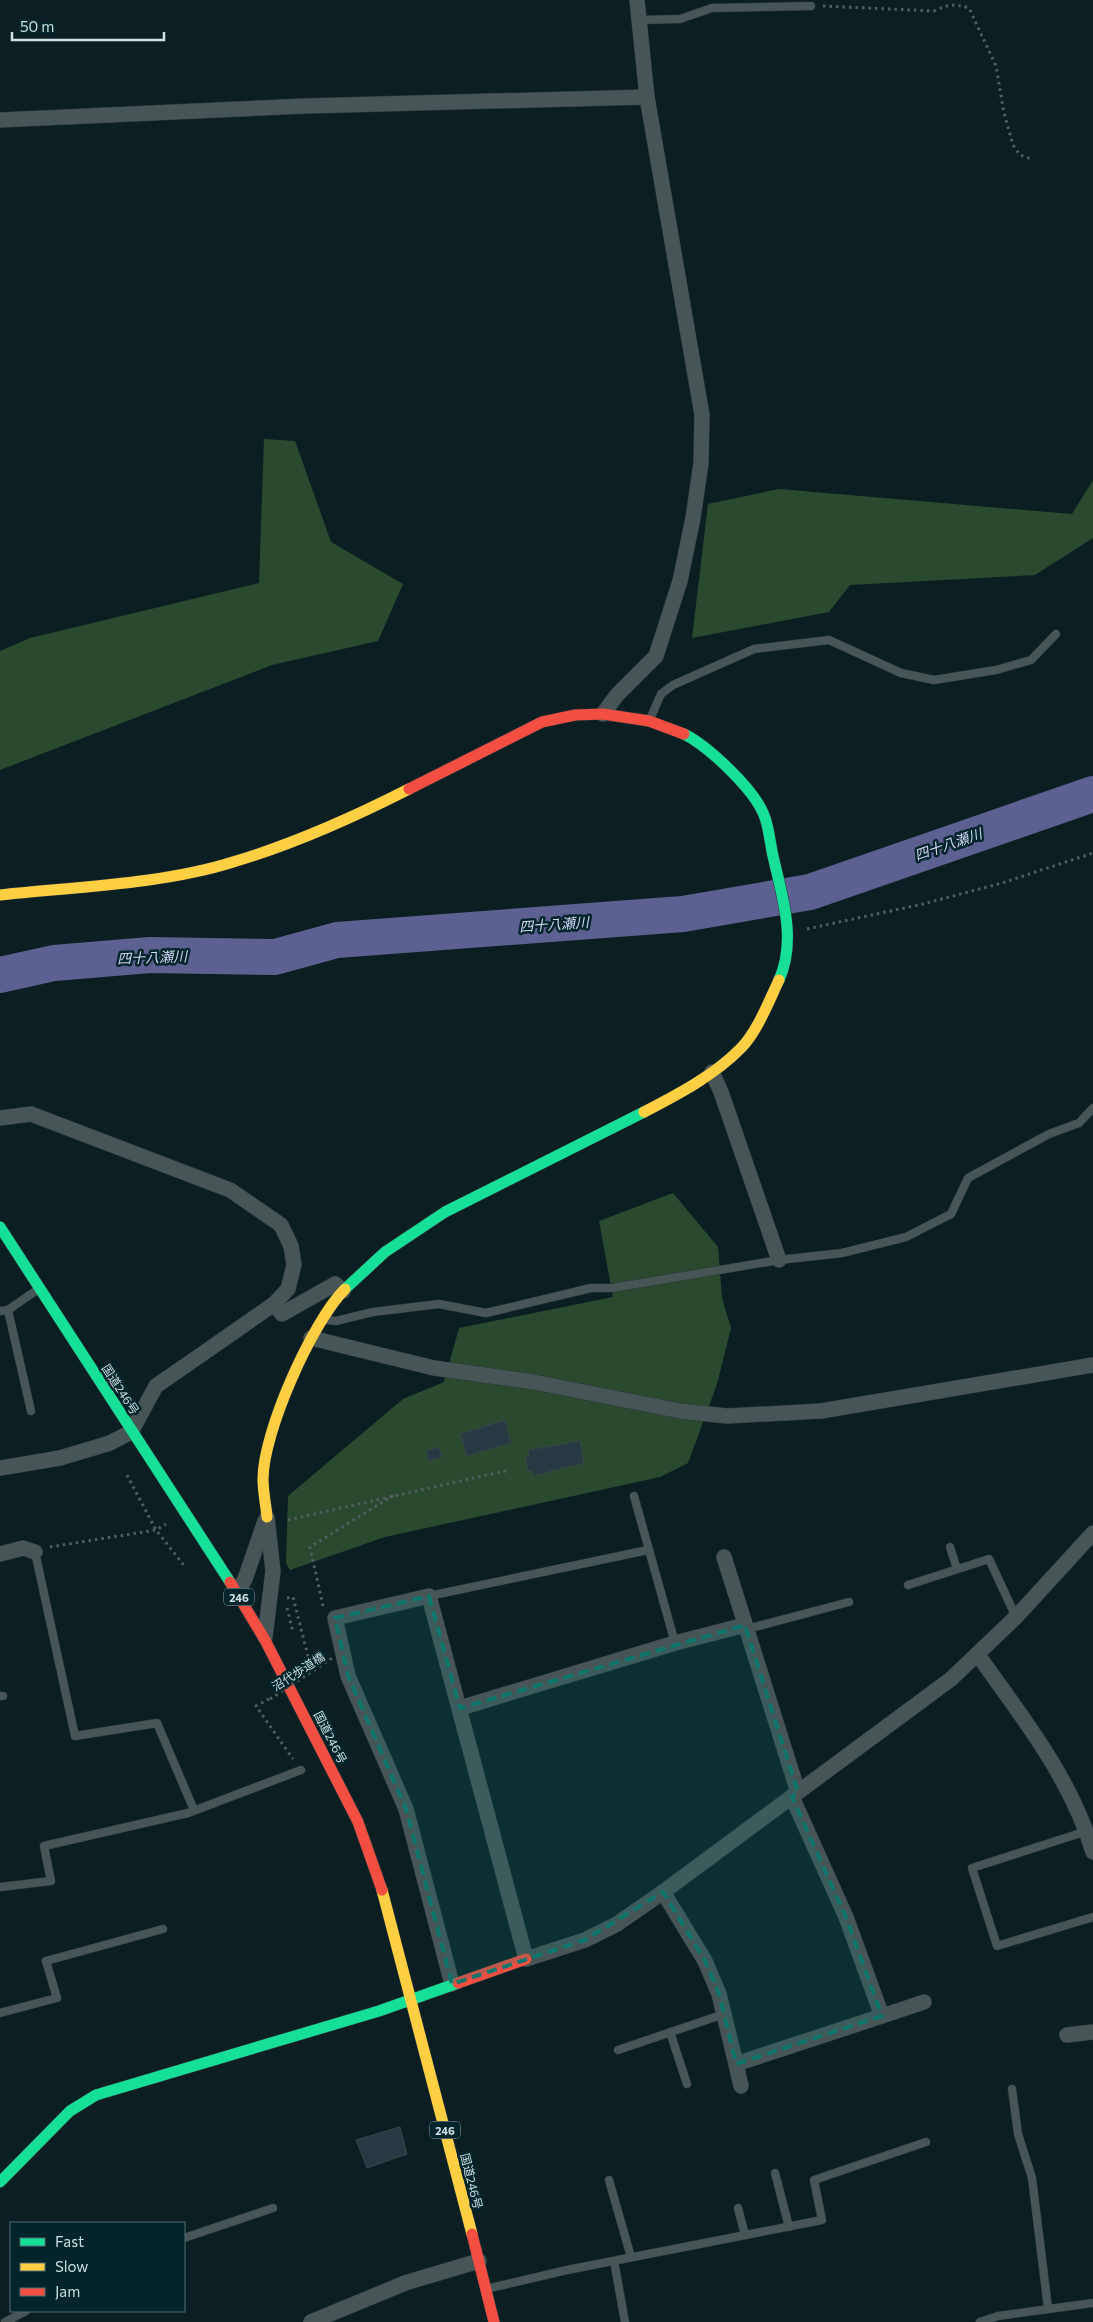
<svg xmlns="http://www.w3.org/2000/svg" width="1093" height="2322" font-family="Commissioner,'Noto Sans JP',sans-serif">
<style>
.green{fill:#2a4a2f}
.lines{fill:none;stroke-linecap:round;stroke-linejoin:round}
.river{stroke:#5d6191;stroke-width:36}
.building{fill:#273942;stroke:#39464a}
.lane-casing{stroke:#2b383b;stroke-width:9}
.street-casing{stroke:#2b383b;stroke-width:16}
.fast-casing{stroke:#2b383b;stroke-width:12}
.slow-casing{stroke:#2b383b;stroke-width:12}
.jam-casing{stroke:#2b383b;stroke-width:12}
.path{stroke:#525d5f;stroke-width:3;stroke-dasharray:2.5 4;stroke-linecap:butt}
.lane{stroke:#485557;stroke-width:8}
.street{stroke:#485557;stroke-width:15}
.fast{stroke:#16e098;stroke-width:11}
.slow{stroke:#ffcf43;stroke-width:11}
.jam{stroke:#f24e42;stroke-width:11}
.path-bridge{stroke:#525d5f;stroke-width:3;stroke-dasharray:2.5 4;stroke-linecap:butt}
.marked{fill:#0f766e;fill-opacity:0.2;stroke:#0f766e;stroke-width:4;stroke-dasharray:10 6;stroke-linejoin:round}
.labels{text-anchor:middle;dominant-baseline:central;stroke-width:5;stroke-linejoin:round;paint-order:stroke}
.shield{fill:#02252b;stroke:#90a7ac;stroke-width:1}
.shield-label{font-size:11px;font-weight:bold;fill:#cddfe3}
.street-label{font-size:12px;fill:#cddfe3;stroke:#02252b}
.water-label{font-size:14px;font-style:italic;fill:#d2d5f5;stroke:#02252b}
</style>
<rect width="100%" height="100%" fill="#0b1f22"/>
<g class="green">
<polygon points="264,439 295,441 331,542 403,584 378,641 272,665 0,770 0,651 30,638 259,583"/>
<polygon points="1093,480 1093,538 1035,575 850,585 829,612 692,638 708,504 779,489 1072,514"/>
<polygon points="673,1193 718,1247 722,1298 731,1328 717,1384 688,1463 660,1477 385,1537 290,1570 286,1563 288,1496 403,1399 444,1382 459,1328 613,1297 599,1221"/>
</g>
<g class="lines">
<polyline class="river" points="0,975 54,963 150,955 275,957 337,940 683,914 810,892 1093,794"/>
</g>
<g class="building">
<polygon points="505,1420 511,1443 467,1456 460,1434"/>
<polygon points="580,1441 584,1463 533,1476 532,1470 528,1471 525,1457 529,1457 528,1450"/>
<polygon points="439,1447 442,1457 429,1461 426,1451"/>
<polygon points="400,2127 407,2154 367,2168 356,2140"/>
</g>
<g class="lines">
<g class="lane-casing">
<g id="lane">
<polyline points="640,20 680,19 712,8 811,6"/>
<polyline points="650,719 661,694 673,685 754,649 829,640 901,673 934,680 996,670 1031,660 1056,634"/>
<polyline points="8,1310 31,1411"/>
<polyline points="0,1311 8,1310 37,1290"/>
<polyline points="328,1320 336,1321 373,1312 439,1304 486,1313 591,1288 612,1288 779,1260 842,1253 906,1237 951,1214 968,1178 1049,1134 1079,1123 1093,1108"/>
<polyline points="634,1496 675,1643"/>
<polyline points="950,1547 957,1569"/>
<polyline points="35,1552 75,1736 157,1723 194,1810"/>
<polyline points="908,1585 989,1559 1016,1617"/>
<polyline points="429,1596 648,1550"/>
<polyline points="747,1629 849,1602"/>
<polyline points="0,1696 3,1696"/>
<polyline points="1087,1831 972,1868 997,1946 1093,1917"/>
<polyline points="0,1887 51,1881 44,1846 188,1813 301,1770"/>
<polyline points="0,2013 57,1998 46,1961 163,1929"/>
<polyline points="670,2032 687,2084"/>
<polyline points="618,2050 724,2014"/>
<polyline points="1012,2089 1018,2134 1032,2178 1048,2308"/>
<polyline points="775,2173 789,2227"/>
<polyline points="609,2180 631,2257"/>
<polyline points="738,2208 745,2235"/>
<polyline points="184,2238 273,2208"/>
<polyline points="614,2261 625,2322"/>
<polyline points="490,2288 567,2270 822,2220 814,2180 926,2142"/>
<polyline points="5,2322 26,2311"/>
<polyline points="980,2322 998,2316 1093,2303"/>
</g>
</g>
<g class="street-casing">
<g id="street">
<polyline points="0,120 305,106 647,97"/>
<polyline points="603,714 617,695 656,656 680,581 693,518 701,463 702,415 647,97 637,0"/>
<polyline points="712,1072 721,1092 779,1260"/>
<polyline points="0,1118 31,1114 230,1190 281,1225 291,1246 294,1265 288,1289 274,1304 156,1386 131,1432 110,1443 60,1458 0,1468"/>
<polyline points="274,1304 282,1314 335,1284 343,1291"/>
<polyline points="311,1338 434,1368 534,1382 680,1411 727,1416 821,1411 1093,1365"/>
<polyline points="0,1554 23,1548 35,1552"/>
<polyline points="724,1557 798,1792"/>
<polyline points="237,1593 245,1579 265,1521"/>
<polyline points="265,1637 273,1571 267,1517"/>
<path d="M978 1655C1022 1717 1071 1778 1093 1852"/>
<polyline points="460,1708 675,1643 745,1625"/>
<polyline points="663,1892 705,1961 719,1994 736,2064 882,2016 846,1917 792,1797"/>
<polyline points="452,1984 406,1809 348,1676 335,1618 429,1596 526,1959 585,1940 617,1924 663,1892 951,1679 1016,1617 1093,1533"/>
<polyline points="882,2016 924,2002"/>
<polyline points="1067,2035 1093,2032"/>
<polyline points="736,2064 741,2086"/>
<polyline points="311,2322 405,2283 479,2261"/>
</g>
</g>
<g class="fast-casing">
<g id="fast">
<path d="M684 734C708 746 754 789 764 815 769 827 770 843 773 856 782 896 797 940 779 980"/>
<polyline points="0,1227 230,1582"/>
<polyline points="345,1289 385,1252 445,1212 644,1112"/>
<polyline points="0,2182 70,2111 96,2095 379,2011 458,1983"/>
</g>
</g>
<g class="slow-casing">
<g id="slow">
<path d="M0 895C73 887 164 884 233 862 294 844 352 818 409 789"/>
<path d="M644 1112C677 1095 715 1075 741 1048 757 1032 769 1001 779 980"/>
<path d="M267 1517C266 1505 263 1492 263 1479 263 1432 312 1322 345 1289"/>
<polyline points="382,1890 472,2234"/>
</g>
</g>
<g class="jam-casing">
<g id="jam">
<polyline points="409,789 542,722 575,715 603,714 649,721 684,734"/>
<polyline points="230,1582 265,1640 358,1822 382,1890"/>
<polyline points="458,1983 526,1959"/>
<polyline points="472,2234 494,2322"/>
</g>
</g>
<g class="path">
<path d="M823 6 934 11C948 4 955 4 969 8L996 66 1004 113 1013 145 1020 155 1031 159"/>
<polyline points="807,929 923,904 1002,883 1093,853"/>
<polyline points="127,1475 156,1530 186,1568"/>
<polyline points="288,1520 509,1470"/>
<polyline points="50,1547 156,1530 166,1524"/>
<polyline points="287,1598 293,1597 312,1672"/>
<polyline points="323,1606 310,1547 394,1495"/>
<polyline points="287,1608 293,1632"/>
<polyline points="269,1699 256,1706 293,1759"/>
</g>
<use href="#lane" class="lane"/>
<use href="#street" class="street"/>
<use href="#fast" class="fast"/>
<use href="#slow" class="slow"/>
<use href="#jam" class="jam"/>
<polyline class="path-bridge" points="270,1699 334,1657"/>
</g>
<path class="marked" d="M429 1596 460 1708 745 1625 798 1792 792 1797 846 1917 882 2016 736 2064 719 1994 705 1961 663 1892 585 1940 452 1984 406 1809 348 1676 335 1618Z"/>
<g class="labels">
<g class="shield">
<rect x="224" y="1588.5" width="30" height="17" rx="4"/>
<rect x="430" y="2121.5" width="30" height="17" rx="4"/>
</g>
<g class="shield-label">
<text x="239" y="1597">246</text>
<text x="445" y="2130">246</text>
</g>
<g class="street-label">
<text transform="translate(121 1389) rotate(57)">国道246号</text>
<text transform="translate(298 1671) rotate(-33)">沼代歩道橋</text>
<text transform="translate(331 1737) rotate(63)">国道246号</text>
<text transform="translate(472 2181) rotate(76)">国道246号</text>
</g>
<g class="water-label">
<text transform="translate(948 844) rotate(-19)">四十八瀬川</text>
<text transform="translate(554 924) rotate(-4)">四十八瀬川</text>
<text transform="translate(152 957) rotate(-2)">四十八瀬川</text>
</g>
</g>
<rect x="10" y="2222" width="175" height="90" fill="#02252b" stroke="#536f75"/>
<rect x="20" y="2238" width="25" height="8" fill="#16e098" stroke="#536f75"/>
<text x="55" y="2247" font-size="15" fill="#cddfe3">Fast</text>
<rect x="20" y="2263" width="25" height="8" fill="#ffcf43" stroke="#536f75"/>
<text x="55" y="2272" font-size="15" fill="#cddfe3">Slow</text>
<rect x="20" y="2288" width="25" height="8" fill="#f24e42" stroke="#536f75"/>
<text x="55" y="2297" font-size="15" fill="#cddfe3">Jam</text>
<path d="M12 32v8h152v-8" fill="none" stroke="#cddfe3" stroke-width="2.5"/>
<text x="20" y="32" font-size="15" fill="#cddfe3" stroke="#02252b" stroke-width="4" paint-order="stroke">50 m</text>
</svg>
